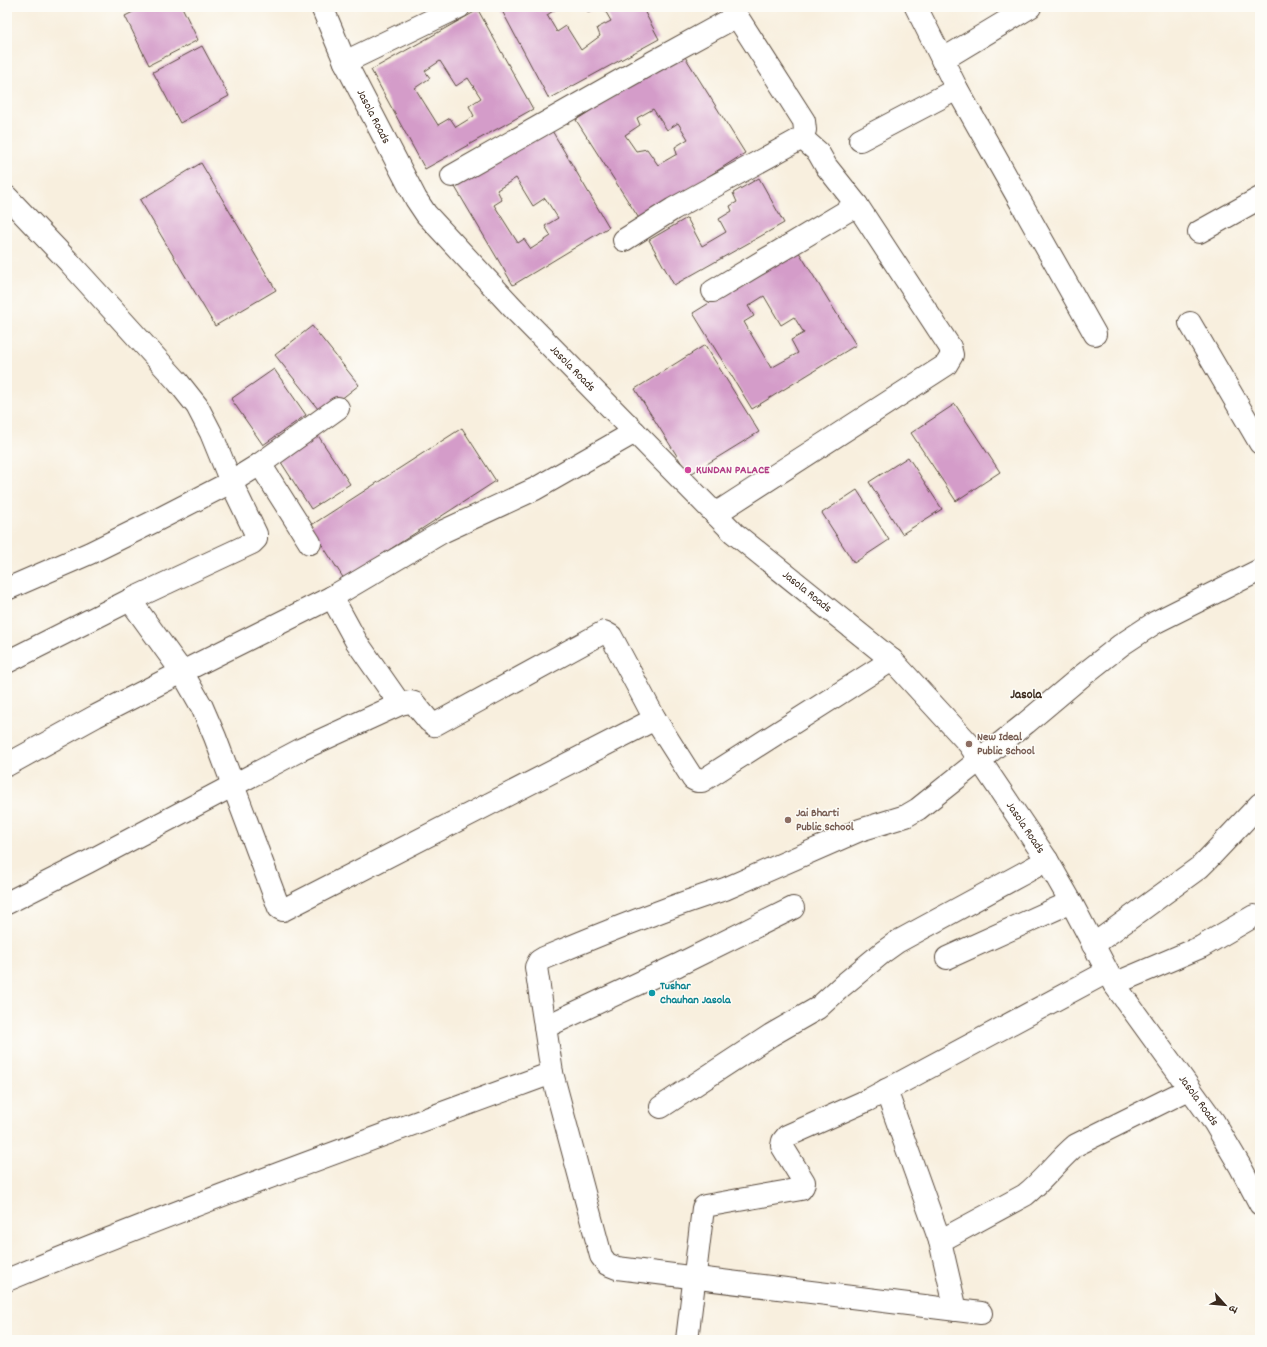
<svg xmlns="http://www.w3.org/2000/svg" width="1267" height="1347" font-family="Dekko,'Playpen Sans Deva',sans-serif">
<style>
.building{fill:#d49cc9;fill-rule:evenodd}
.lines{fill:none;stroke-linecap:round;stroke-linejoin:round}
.minor-casing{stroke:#57483b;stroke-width:24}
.minor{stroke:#fff;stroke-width:22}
.hotel-dot{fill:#d1479c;stroke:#fdfcf7;stroke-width:1.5}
.education-dot{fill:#8d6e63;stroke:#fdfcf7;stroke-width:1.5}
.culture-dot{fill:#0f9aa8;stroke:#fdfcf7;stroke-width:1.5}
.labels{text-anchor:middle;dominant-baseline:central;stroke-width:3;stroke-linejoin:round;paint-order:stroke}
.street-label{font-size:12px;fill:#3b2a1e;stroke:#fdfcf7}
.hotel-label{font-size:12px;font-weight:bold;fill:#b23c85;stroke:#fdfcf7;text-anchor:start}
.education-label{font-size:12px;font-weight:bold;fill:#785e54;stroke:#fdfcf7;text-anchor:start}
.culture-label{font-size:12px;font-weight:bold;fill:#0d838f;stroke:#fdfcf7;text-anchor:start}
.neighbourhood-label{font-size:13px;font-weight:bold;fill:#3b2a1e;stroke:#fdfcf7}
</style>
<rect width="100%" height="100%" fill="#fdfcf7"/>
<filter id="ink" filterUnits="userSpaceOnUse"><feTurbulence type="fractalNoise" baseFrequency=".025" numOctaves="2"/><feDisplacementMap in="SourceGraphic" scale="8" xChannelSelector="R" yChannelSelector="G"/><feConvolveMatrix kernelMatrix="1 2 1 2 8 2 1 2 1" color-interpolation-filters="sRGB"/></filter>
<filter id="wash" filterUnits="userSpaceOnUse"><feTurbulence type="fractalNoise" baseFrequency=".012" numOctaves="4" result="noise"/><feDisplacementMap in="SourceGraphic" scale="16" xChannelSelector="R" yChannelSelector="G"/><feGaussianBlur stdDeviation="0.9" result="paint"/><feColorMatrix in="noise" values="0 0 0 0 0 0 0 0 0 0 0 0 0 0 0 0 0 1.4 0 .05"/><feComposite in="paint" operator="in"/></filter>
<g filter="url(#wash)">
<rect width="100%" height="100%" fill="#f8efde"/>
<g id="blocks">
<g class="building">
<polygon points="143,7 182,7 198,40 149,65 125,16"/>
<polygon points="500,7 559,7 547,15 557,32 566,26 581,50 600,36 597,28 611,21 603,7 642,7 659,39 549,99"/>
<polygon points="586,7 597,7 588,12"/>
<path d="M478 10 533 109 425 169 371 70ZM440 61 456 86 468 78 481 98 469 106 474 116 456 127 450 118 438 125 415 88 430 78 425 71Z"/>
<polygon points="202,46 229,96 180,123 153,72"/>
<path d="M682 52 745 153 640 220 576 120ZM653 109 667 130 678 123 688 139 675 147 677 154 658 165 647 149 636 151 625 135 640 125 637 118Z"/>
<path d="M551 129 609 227 513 285 455 187ZM516 178 533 206 545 198 558 218 545 226 551 236 531 249 524 239 518 243 494 205 502 200 497 190Z"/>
<polygon points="201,163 276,290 215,326 140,200"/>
<polygon points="759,178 784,223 674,285 649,240 687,218 702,246 726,232 719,219 732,211 730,206 737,202 733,193"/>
<path d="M797 249 856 345 752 409 693 313ZM764 296 781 325 794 317 804 333 791 340 798 353 771 368 744 322 754 316 748 306Z"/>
<polygon points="312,326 359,385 322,414 275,355"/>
<polygon points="705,345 759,432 689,475 635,389"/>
<polygon points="274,369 306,415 263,445 231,399"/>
<polygon points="955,404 1000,472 956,501 911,433"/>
<polygon points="462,428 496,481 344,579 310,526"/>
<polygon points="317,434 350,484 311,509 279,459"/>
<polygon points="908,457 942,509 902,534 869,482"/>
<polygon points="857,490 889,540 854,563 822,513"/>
</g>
</g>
</g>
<g filter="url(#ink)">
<use href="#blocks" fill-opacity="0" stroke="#57483b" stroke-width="1"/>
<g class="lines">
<g class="minor-casing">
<g id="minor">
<path id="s1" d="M322 7 345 62 416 199 426 214 515 310 734 533 892 660 969 744 1047 860 1071 902 1114 984 1214 1122 1240 1166 1260 1204"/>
<polyline points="916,7 957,89 1095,334"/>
<polyline points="942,60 1030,7"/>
<polyline points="345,62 459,7"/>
<polyline points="860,140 957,89"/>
<polyline points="452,176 653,62 737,16"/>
<polyline points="7,197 69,262 178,382 197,406 211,433 231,482 256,534 256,539 252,543 130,600 182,672 332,597 444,531 535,489 635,432"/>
<polyline points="1199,232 1260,198"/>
<polyline points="624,240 673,209 802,138 805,130 804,121 731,7"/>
<polyline points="713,291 857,205"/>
<polyline points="1190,323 1260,443"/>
<polyline points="260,464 310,543"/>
<polyline points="715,514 946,365 952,355 950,347 857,205 826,166 818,152 802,138"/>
<polyline points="7,589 90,553 157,520 231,482 260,464 338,408"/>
<polyline points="332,597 356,641 400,704"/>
<polyline points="7,662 130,600"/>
<polyline points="7,765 96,716 182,672 202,707 215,737 279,908 283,910 655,719"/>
<polyline points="7,903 88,862 302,749 400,704 410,702 414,703 429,721 434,725 604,632 611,636 655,719 693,779 697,781 702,781 892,660"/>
<polyline points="1093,945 1200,867 1208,859 1260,804"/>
<polyline points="947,958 1071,902"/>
<polyline points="1114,984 1201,947 1254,916"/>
<polyline points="545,1027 678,965 793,908"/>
<polyline points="886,1090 940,1241"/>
<polyline points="661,1107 771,1035 818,1008 842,986 883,952 897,942 1024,873 1047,860"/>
<path d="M7 1280C187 1206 369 1140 552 1073"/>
<path d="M956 1310 940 1241 1025 1195C1044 1180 1058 1160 1076 1145L1189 1089"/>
<path d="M981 1313 617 1268 607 1264 601 1256 552 1073 536 967 539 961 544 958C603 933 664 908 725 889L860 830 906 816 918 809 1026 723 1083 675 1121 645 1156 622 1260 570"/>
<polyline points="687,1340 703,1208 705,1206 801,1189 803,1186 804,1182 782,1146 783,1141 787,1136 868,1100 1107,972"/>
</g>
</g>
<use href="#minor" class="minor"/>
</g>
</g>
<circle class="hotel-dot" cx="688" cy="470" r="4"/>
<g class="education-dot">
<circle cx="969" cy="744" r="4"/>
<circle cx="788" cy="820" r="4"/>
</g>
<circle class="culture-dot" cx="652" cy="993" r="4"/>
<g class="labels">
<g class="street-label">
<text stroke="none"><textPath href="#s1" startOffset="121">Jasola Roads</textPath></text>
<text stroke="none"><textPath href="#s1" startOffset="445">Jasola Roads</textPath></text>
<text stroke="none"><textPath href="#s1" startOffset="769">Jasola Roads</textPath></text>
<text stroke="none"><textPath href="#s1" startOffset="1093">Jasola Roads</textPath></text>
<text stroke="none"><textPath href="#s1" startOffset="1417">Jasola Roads</textPath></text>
</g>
<g class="hotel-label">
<text x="696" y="470">KUNDAN PALACE</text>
</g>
<g class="education-label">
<text x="977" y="737">New Ideal<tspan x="977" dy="14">Public School</tspan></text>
<text x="796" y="813">Jai Bharti<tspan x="796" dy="14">Public School</tspan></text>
</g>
<g class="culture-label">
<text x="660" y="986">Tushar<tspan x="660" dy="14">Chauhan Jasola</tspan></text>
</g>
<g class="neighbourhood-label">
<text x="1026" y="695">Jasola</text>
</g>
</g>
<rect width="1267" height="1347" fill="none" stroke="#fdfcf7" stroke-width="24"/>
<g transform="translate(1225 1305) rotate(117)" stroke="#fdfcf7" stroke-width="3" paint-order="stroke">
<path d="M0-3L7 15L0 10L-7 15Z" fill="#3b2a1e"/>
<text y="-6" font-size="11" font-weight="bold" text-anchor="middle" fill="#3b2a1e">उ</text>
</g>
</svg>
